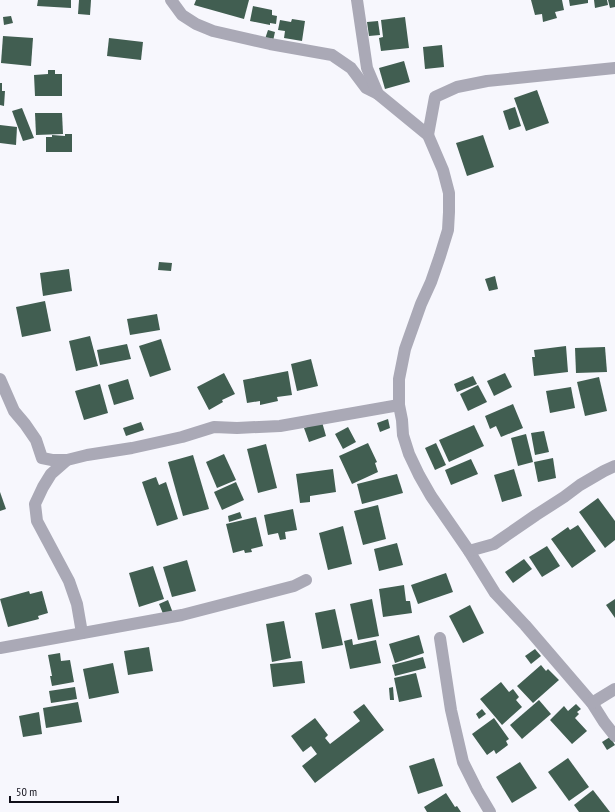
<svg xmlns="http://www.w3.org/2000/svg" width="615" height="812" font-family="'PT Sans Narrow',sans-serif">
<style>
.building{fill:#415e51}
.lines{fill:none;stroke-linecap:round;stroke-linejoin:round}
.minor{stroke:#aaa9b6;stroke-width:12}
</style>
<rect width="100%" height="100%" fill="#f7f7fd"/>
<g class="building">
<polygon points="38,0 71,0 71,8 37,6"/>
<polygon points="79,0 91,0 90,15 78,14"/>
<polygon points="196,0 249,0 244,19 194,5"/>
<polygon points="531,0 562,0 564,10 555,12 557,18 543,22 542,14 535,15"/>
<polygon points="569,0 588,0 588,3 570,6"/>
<polygon points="594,0 607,0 608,5 595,8"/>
<polygon points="608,0 615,0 615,7 610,8"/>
<polygon points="253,6 272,10 272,15 277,16 276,24 270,23 270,25 250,21"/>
<polygon points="11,16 13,23 4,25 3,17"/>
<polygon points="405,17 409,48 381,51 379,38 383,37 381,20"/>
<polygon points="292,19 305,21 302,41 284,38 285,31 278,30 280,20 291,22"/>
<polygon points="378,21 380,35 369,36 367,22"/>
<polygon points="268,30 275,32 273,41 265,39"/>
<polygon points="3,36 33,38 31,66 1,63"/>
<polygon points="109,38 143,42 141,60 107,56"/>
<polygon points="442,45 444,67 425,69 423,47"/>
<polygon points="404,61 410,82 385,89 379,68"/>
<polygon points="48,70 55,70 55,74 62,74 62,96 35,96 34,75 48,74"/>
<polygon points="0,83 2,83 2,91 5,91 4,106 0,105"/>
<polygon points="537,90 549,123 526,131 514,98"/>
<polygon points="515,107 521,126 509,130 503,111"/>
<polygon points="22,108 34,138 23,141 12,111"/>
<polygon points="35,113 62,113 63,134 36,135"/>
<polygon points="0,125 17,127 16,145 0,143"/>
<polygon points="65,134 72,134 72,152 46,152 46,137 52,137 52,135 65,136"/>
<polygon points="483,135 494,167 467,176 456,143"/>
<polygon points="159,262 172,263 171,271 158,270"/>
<polygon points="69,269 72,291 43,296 40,273"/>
<polygon points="495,276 498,289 489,291 485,279"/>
<polygon points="45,301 51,331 22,337 16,307"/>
<polygon points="157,314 160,330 130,335 127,319"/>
<polygon points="90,336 98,366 76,371 69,341"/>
<polygon points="161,339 171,370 150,377 139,346"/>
<polygon points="127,344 131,359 100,365 97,350"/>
<polygon points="566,346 568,372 534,376 532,357 535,357 534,350"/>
<polygon points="605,347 607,372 576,373 575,348"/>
<polygon points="311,359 318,386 297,391 291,364"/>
<polygon points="288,371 292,395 277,397 278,401 260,405 260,401 247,403 243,380"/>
<polygon points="224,373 235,394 222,400 223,402 209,410 197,387"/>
<polygon points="505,373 512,387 494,396 487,381"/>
<polygon points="473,376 477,384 457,392 454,384"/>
<polygon points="599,377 607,411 585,416 577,382"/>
<polygon points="128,379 134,399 114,405 108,385"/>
<polygon points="100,384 108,413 84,420 75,391"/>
<polygon points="478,385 487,402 468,411 460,394"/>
<polygon points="571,387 575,408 550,413 546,391"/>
<polygon points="513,404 523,428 501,437 496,426 490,429 485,416"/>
<polygon points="388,419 390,428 380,432 377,423"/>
<polygon points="141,422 144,430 126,436 123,428"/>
<polygon points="322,422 326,436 309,442 304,428"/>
<polygon points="474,425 484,446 449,462 439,440"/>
<polygon points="348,427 356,442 343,449 335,434"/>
<polygon points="544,431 549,452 535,455 531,433"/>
<polygon points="526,434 533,462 518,466 511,438"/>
<polygon points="368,443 377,462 375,463 378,472 352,484 339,456"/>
<polygon points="436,443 446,465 435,470 425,448"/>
<polygon points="266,444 277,488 258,493 247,449"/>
<polygon points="224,454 236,480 217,488 206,462"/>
<polygon points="193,455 209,509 183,516 168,462"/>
<polygon points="553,458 556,478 538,482 534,462"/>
<polygon points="471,459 478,474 451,485 445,470"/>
<polygon points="333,469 336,492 310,496 310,502 300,503 296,474"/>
<polygon points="514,469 522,496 502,502 494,475"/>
<polygon points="397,474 403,493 362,504 357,484"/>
<polygon points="156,477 159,485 166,482 178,519 157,526 142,482"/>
<polygon points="236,482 244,500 222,510 214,492"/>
<polygon points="0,492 6,509 0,511"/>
<polygon points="598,498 615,521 615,540 605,548 579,512"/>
<polygon points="378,505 386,539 363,545 354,511"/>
<polygon points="293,509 297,530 285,532 286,539 280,540 278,533 268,535 264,515"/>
<polygon points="240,512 242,518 229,522 228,516"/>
<polygon points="256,517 263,546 251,549 252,552 245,553 244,550 233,553 226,524"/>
<polygon points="578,525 596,551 572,568 551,539 568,527 570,530"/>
<polygon points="343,526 352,564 328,570 319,533"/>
<polygon points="397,543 403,565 379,571 374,549"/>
<polygon points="547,546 560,566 542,577 529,557"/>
<polygon points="524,559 532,569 513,583 505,572"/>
<polygon points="187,560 196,591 172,597 163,567"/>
<polygon points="153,566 164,599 139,607 129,573"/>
<polygon points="446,573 453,592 418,604 411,585"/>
<polygon points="404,585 406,601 410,601 412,613 383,617 379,589"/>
<polygon points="29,591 30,594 42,591 48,613 38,616 39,619 8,627 0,599"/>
<polygon points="372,599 379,636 358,640 350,604"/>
<polygon points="615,599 615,618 606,605"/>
<polygon points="168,600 173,613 164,616 159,604"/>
<polygon points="470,605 484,633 463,643 449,616"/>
<polygon points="335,609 343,645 322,649 315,613"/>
<polygon points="284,621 291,658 272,662 266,624"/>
<polygon points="419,635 424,653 395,663 389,644"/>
<polygon points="352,639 353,645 376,640 381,663 350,669 344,641"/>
<polygon points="149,647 153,671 128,675 124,651"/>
<polygon points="535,649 541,656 531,664 525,656"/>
<polygon points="60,653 61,661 70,660 74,682 52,686 50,676 52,676 48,655"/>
<polygon points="423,657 426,668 395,676 392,665"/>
<polygon points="302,661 305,683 273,687 270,664"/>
<polygon points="113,663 119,693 89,699 83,669"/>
<polygon points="541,665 546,671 548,669 559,680 533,703 517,686"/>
<polygon points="416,673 422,697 399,702 394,678"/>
<polygon points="501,682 509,692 513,689 519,697 516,700 522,707 502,725 480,699"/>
<polygon points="75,687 77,699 51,703 49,691"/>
<polygon points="393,687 394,700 390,700 389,688"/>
<polygon points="539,700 551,714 522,739 510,725"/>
<polygon points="78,702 82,722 46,728 43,708"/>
<polygon points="364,704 384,730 315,783 302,766 317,754 311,746 303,752 291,736 315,718 328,735 325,738 330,744 360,721 353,712"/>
<polygon points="576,704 581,709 577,712 579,714 575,718 587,731 572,744 550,720 564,706 568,711"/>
<polygon points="482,709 486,714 479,719 476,714"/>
<polygon points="39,712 42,734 23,737 19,716"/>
<polygon points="494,718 509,739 506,741 508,745 496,754 494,750 487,755 472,734"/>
<polygon points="610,737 615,745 607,750 602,742"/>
<polygon points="434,758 443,786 418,794 409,766"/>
<polygon points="568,758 589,787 569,801 548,772"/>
<polygon points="520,762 537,788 512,803 496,777"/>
<polygon points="593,790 610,812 579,812 574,805"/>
<polygon points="446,793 455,807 457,806 461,812 427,812 424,807"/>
</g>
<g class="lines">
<g class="minor">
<polyline points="171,0 182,15 196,24 213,31 270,44 332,55 351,68 366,88 378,94"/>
<polyline points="357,0 367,68 378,94 428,135 443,170 449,193 449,212 448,230 440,256 431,282 421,304 405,349 399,379 399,405 402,420 403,435 409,454 419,475 431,496 469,551 495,593 525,625 592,703 604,722 615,736"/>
<polyline points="428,135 435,97 457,87 487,81 615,68"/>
<polyline points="0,379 14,411 25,424 36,440 42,458 52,460 67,460"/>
<polyline points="469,551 494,544 536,515 564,497 580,485 604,471 615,466"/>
<polyline points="82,633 77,604 69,581 37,521 35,504 43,487 51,474 67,460 87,455 132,448 182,437 214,427 237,428 280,426 399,405"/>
<polyline points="440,638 451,710 463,762 477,790 490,812"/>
<polyline points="0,648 182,615 294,586 306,580"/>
<polyline points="592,703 615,689"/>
</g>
</g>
<path d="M10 796v6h108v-6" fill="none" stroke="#100f19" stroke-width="2"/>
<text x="16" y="796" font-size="12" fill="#100f19" stroke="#f7f7fd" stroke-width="3" paint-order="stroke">50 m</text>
</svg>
